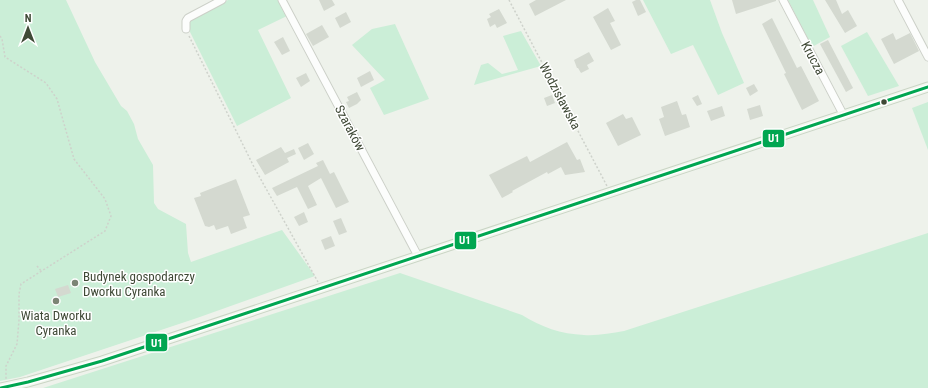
<svg xmlns="http://www.w3.org/2000/svg" width="928" height="388" font-family="'Roboto Condensed',sans-serif">
<style>
.green{fill:#cbeed7}
.building{fill:#d4d9d0}
.lines{fill:none;stroke-linecap:round;stroke-linejoin:round}
.street-casing{stroke:#ccd0c8;stroke-width:9}
.secondary-casing{stroke:#cad5c5;stroke-width:11}
.path{stroke:#ced2cb;stroke-width:1.5;stroke-dasharray:2 2;stroke-linecap:butt}
.street{stroke:#fcfdfc;stroke-width:7}
.secondary{stroke:#f2f7ef;stroke-width:9}
.bus-1-casing{stroke:#fff;stroke-width:6}
.bus-1{stroke:#00a651;stroke-width:3}
.bus-dot{fill:#3f4936;stroke:#fff;stroke-width:1.5}
.poi-dot{fill:#7c8475;stroke:#fff;stroke-width:1.5}
.labels{text-anchor:middle;dominant-baseline:central;stroke-width:3;stroke-linejoin:round;paint-order:stroke}
.street-label{font-size:13px;fill:#3f4936;stroke:#fff}
.poi-label{font-size:13px;fill:#3f4936;stroke:#fff;text-anchor:start}
.line-badge{stroke:#fff;stroke-width:1.5}
.badge-label{font-size:11px;text-anchor:middle;font-weight:bold;fill:#fff}
</style>
<rect width="100%" height="100%" fill="#eef2eb"/>
<g class="green">
<polygon points="0,0 66,0 95,62 121,106 127,111 134,124 138,139 153,165 154,203 158,209 186,224 188,253 191,262 282,230 315,276 197,318 20,377 0,381"/>
<polygon points="228,0 279,0 287,16 258,30 291,98 237,126 188,28 190,19"/>
<polygon points="643,0 710,0 722,33 744,83 718,95 693,45 671,54"/>
<polygon points="788,0 813,0 830,37 812,47"/>
<polygon points="395,24 429,99 384,115 370,88 385,80 352,45 372,29"/>
<polygon points="521,31 541,66 474,85 481,65 488,63 502,74 518,70 503,36"/>
<polygon points="867,32 899,86 868,96 841,46"/>
<polygon points="928,102 928,150 912,108"/>
<path d="M928 233V388H43L400 273 522 315C541 327 561 334 584 335 597 336 611 333 624 331Z"/>
</g>
<g class="building">
<polygon points="319,0 332,0 335,5 324,11"/>
<polygon points="536,0 566,0 535,16 529,4"/>
<polygon points="636,0 640,0 646,12 638,16 632,2"/>
<polygon points="732,0 776,0 776,1 736,14"/>
<polygon points="825,0 836,0 842,14 848,10 857,26 845,33"/>
<polygon points="608,8 615,21 610,23 621,45 611,50 593,17"/>
<polygon points="499,9 507,23 497,28 495,24 490,27 487,19 491,17 489,14"/>
<polygon points="346,12 351,22 340,28 335,18"/>
<polygon points="772,18 797,68 801,66 819,101 802,110 784,74 786,73 762,24"/>
<polygon points="322,25 329,37 313,46 306,34"/>
<polygon points="893,33 896,40 910,33 919,51 894,64 881,39"/>
<polygon points="283,37 290,51 282,55 274,42"/>
<polygon points="828,40 853,88 846,92 820,44"/>
<polygon points="589,52 594,61 587,65 589,69 581,73 578,68 577,68 574,60"/>
<polygon points="370,71 374,80 361,87 357,78"/>
<polygon points="306,73 310,81 301,87 296,78"/>
<polygon points="754,84 758,91 750,96 746,88"/>
<polygon points="357,92 361,100 357,104 349,108 346,102 349,101 347,97"/>
<polygon points="552,95 555,103 547,106 544,98"/>
<polygon points="698,95 702,104 697,106 692,98"/>
<polygon points="677,101 682,115 686,114 690,127 665,136 659,119 664,117 661,107"/>
<polygon points="760,105 763,116 750,120 747,109"/>
<polygon points="722,106 725,116 711,121 707,111"/>
<polygon points="623,114 626,119 632,117 641,135 618,146 606,123"/>
<polygon points="567,142 577,160 580,159 585,172 565,175 561,167 548,174 547,172 512,191 513,192 502,198 489,175 527,156 530,162"/>
<polygon points="308,143 314,154 304,160 298,148"/>
<polygon points="281,147 285,153 294,149 296,154 287,158 289,162 265,175 256,160"/>
<polygon points="323,160 330,174 334,172 349,202 336,208 321,178 308,186 317,205 308,209 297,187 277,196 272,188 318,166 316,163"/>
<polygon points="236,179 250,215 243,217 247,228 231,234 228,226 216,230 214,225 209,227 205,226 194,198 201,196 200,193"/>
<polygon points="304,212 308,222 299,226 294,217"/>
<polygon points="341,218 347,232 339,235 333,221"/>
<polygon points="331,236 335,246 325,250 321,240"/>
<polygon points="68,285 71,293 58,297 55,289"/>
</g>
<g class="lines">
<g class="street-casing">
<g id="street">
<polyline points="282,0 418,256"/>
<polyline points="783,0 844,116"/>
<polyline points="898,0 928,57"/>
<polyline points="186,29 186,21 188,18 222,0"/>
</g>
</g>
<g class="secondary-casing">
<polyline id="secondary" points="1,388 28,382 102,361 928,87"/>
</g>
<g class="path">
<polyline points="509,0 607,186"/>
<polyline points="0,36 2,39 5,57 46,83 57,99 74,159 105,199 111,216 105,231 21,284 19,294 19,320 17,344 6,366 6,380"/>
<polyline points="189,36 254,167 318,282"/>
<polyline points="37,266 42,272"/>
</g>
<use href="#street" class="street"/>
<use href="#secondary" class="secondary"/>
<g class="bus-1-casing">
<polyline id="bus-1" points="1,388 28,382 102,361 928,87"/>
</g>
<use href="#bus-1" class="bus-1"/>
</g>
<circle class="bus-dot" cx="884" cy="102" r="3.5"/>
<g class="poi-dot">
<circle cx="75" cy="283" r="4"/>
<circle cx="56" cy="301" r="4"/>
</g>
<g class="labels">
<g class="street-label">
<text transform="translate(813 58) rotate(62)">Krucza</text>
<text transform="translate(560 96) rotate(62)">Wodzisławska</text>
<text transform="translate(350 128) rotate(62)">Szaraków</text>
</g>
<g class="poi-label">
<text x="83" y="276">Budynek gospodarczy<tspan x="83" dy="15">Dworku Cyranka</tspan></text>
<text x="56" y="315" text-anchor="middle">Wiata Dworku<tspan x="56" dy="15">Cyranka</tspan></text>
</g>
</g>
<g class="line-badge">
<rect x="762" y="129" width="23" height="19" rx="4" fill="#00a651"/>
<rect x="454" y="231" width="23" height="19" rx="4" fill="#00a651"/>
<rect x="145" y="333" width="23" height="19" rx="4" fill="#00a651"/>
</g>
<g class="badge-label">
<text x="774" y="142">U1</text>
<text x="465" y="244">U1</text>
<text x="157" y="347">U1</text>
</g>
<g transform="translate(28 28)" stroke="#ffffff" stroke-width="3" paint-order="stroke">
<path d="M0-3L7 15L0 10L-7 15Z" fill="#3f4936"/>
<text y="-6" font-size="11" font-weight="bold" text-anchor="middle" fill="#3f4936">N</text>
</g>
</svg>
